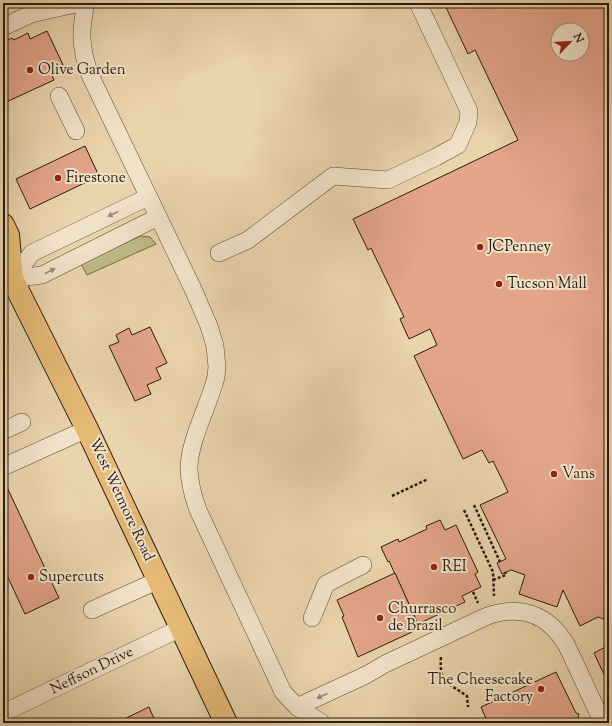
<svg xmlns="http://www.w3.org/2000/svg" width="612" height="726" font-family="'Sorts Mill Goudy',serif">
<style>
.green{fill:#bfba84;stroke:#736a4a}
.building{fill:#e4a58b;stroke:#271b0f;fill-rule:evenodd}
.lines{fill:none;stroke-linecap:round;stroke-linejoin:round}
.minor-casing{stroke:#584936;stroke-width:18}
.major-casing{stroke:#271b0f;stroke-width:24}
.path{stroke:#271b0f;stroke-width:2.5;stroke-dasharray:3 2;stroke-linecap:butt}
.minor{stroke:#f1e3ca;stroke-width:17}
.major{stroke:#e5ba76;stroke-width:22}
.oneway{fill:#968976}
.poi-dot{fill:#8f2418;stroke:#f1e3ca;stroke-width:1.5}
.labels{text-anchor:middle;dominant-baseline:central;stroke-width:4;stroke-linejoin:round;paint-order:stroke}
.poi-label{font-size:15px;fill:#271b0f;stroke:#f1e3ca;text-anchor:start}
.street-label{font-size:15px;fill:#271b0f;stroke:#f1e3ca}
</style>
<rect width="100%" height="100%" fill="#ead4ad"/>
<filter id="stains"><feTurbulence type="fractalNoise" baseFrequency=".005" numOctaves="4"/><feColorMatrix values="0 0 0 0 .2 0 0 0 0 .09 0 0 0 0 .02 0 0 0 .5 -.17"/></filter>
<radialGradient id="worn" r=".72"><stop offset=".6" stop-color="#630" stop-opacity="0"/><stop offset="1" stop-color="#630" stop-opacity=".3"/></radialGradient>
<polygon class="green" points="140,236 150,237 156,244 87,275 81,264"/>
<g class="building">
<path d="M444 3H609V621L598 617 580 626 563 590 557 607 519 594 525 575 511 570 502 574 497 563 506 559 480 505 508 492 493 461 489 463 482 450 463 459 414 356 437 345 430 329 409 339 400 319 404 317 371 248 368 250 353 219 518 140 475 50 468 54ZM558 30H582V54H558Z"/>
<polygon points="47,31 64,67 51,73 54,80 4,103 3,100 3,42 12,38 14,40 28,33 30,39"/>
<polygon points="85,146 99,176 30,209 16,179"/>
<polygon points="150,327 167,363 156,368 161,379 147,385 151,394 135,401 109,346 119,342 116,335 129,328 132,335"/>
<polygon points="5,483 59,598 25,614 3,567 3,484"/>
<polygon points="440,520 445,530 456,525 478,572 475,574 481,587 462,596 465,602 418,624 389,561 388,562 381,547 398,539 399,542 427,529 426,526"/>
<polygon points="395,573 418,624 410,628 412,632 358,657 342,617 344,616 337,600"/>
<polygon points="609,645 609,685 594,653"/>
<polygon points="556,672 576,713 579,714 576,723 488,723 481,707"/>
<polygon points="149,707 156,723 116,723"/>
</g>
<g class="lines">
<g class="minor-casing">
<g id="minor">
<path d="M86 3C80 31 80 47 90 75L193 289 209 326 215 346 217 367 216 377C209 406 190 438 189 467 189 482 193 496 198 510L283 692 297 707 322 723"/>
<polyline points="3,27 31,14 80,3"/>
<polyline points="59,96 76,131"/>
<polyline points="219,253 248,240 333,176 388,180 436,157 458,145 468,122 469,111 418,3"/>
<polyline points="12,279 32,253 148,197"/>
<polyline points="3,282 12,279 42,275 158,217"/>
<polyline points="3,431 22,422"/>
<polyline points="3,467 87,429"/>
<polyline points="92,610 159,580"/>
<polyline points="312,618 326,584 363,565"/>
<path d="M297 707 366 675 385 664 485 617C519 604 547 613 566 644L603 723"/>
<polyline points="3,713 181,628"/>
</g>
</g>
<g class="major-casing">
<g id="major">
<polyline points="3,225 8,235 12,279"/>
<polyline points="3,268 12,279 87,429 226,723"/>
</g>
</g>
<g class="path">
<polyline points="392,496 428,479"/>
<polyline points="474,505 500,562"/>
<polyline points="464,510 493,572 494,596"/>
<polyline points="493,580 506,575 505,572"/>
<polyline points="473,592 478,603"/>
<path d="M441 657C439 683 447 682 467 696L468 707"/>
</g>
<use href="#minor" class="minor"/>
<use href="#major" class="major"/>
</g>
<defs><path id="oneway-solid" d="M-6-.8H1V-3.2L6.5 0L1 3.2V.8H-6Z"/></defs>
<g class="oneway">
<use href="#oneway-solid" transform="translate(113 214) rotate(154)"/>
<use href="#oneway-solid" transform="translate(50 271) rotate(-27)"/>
<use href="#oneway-solid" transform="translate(322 696) rotate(155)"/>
</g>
<g class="poi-dot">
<circle cx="30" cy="70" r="4"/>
<circle cx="58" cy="178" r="4"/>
<circle cx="480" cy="247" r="4"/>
<circle cx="499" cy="284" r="4"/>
<circle cx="554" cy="474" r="4"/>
<circle cx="434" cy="567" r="4"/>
<circle cx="31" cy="577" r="4"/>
<circle cx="380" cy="618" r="4"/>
<circle cx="541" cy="689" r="4"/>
</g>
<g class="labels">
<g class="poi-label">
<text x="38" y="70">Olive Garden</text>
<text x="66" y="178">Firestone</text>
<text x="488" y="247">JCPenney</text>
<text x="507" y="284">Tucson Mall</text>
<text x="562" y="474">Vans</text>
<text x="442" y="567">REI</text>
<text x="39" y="577">Supercuts</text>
<text x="388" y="609">Churrasco<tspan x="388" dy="17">de Brazil</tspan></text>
<text x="533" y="680" text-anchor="end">The Cheesecake<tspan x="533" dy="17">Factory</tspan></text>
</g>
<g class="street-label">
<text transform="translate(121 500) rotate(65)">West Wetmore Road</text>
<text transform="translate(92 671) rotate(-26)">Neffson Drive</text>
</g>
</g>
<rect width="612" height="726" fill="none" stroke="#ead4ad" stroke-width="16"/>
<rect x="4" y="4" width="604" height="718" fill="none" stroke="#271b0f" stroke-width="2"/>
<rect x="8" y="8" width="596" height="710" fill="none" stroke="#271b0f"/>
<g transform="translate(570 42) rotate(65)"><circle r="19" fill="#f1e3ca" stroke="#a0937f"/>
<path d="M0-3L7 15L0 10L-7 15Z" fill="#8f2418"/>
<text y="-6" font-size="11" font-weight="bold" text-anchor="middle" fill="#271b0f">N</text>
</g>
<rect width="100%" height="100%" filter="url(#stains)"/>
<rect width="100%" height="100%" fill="url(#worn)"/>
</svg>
